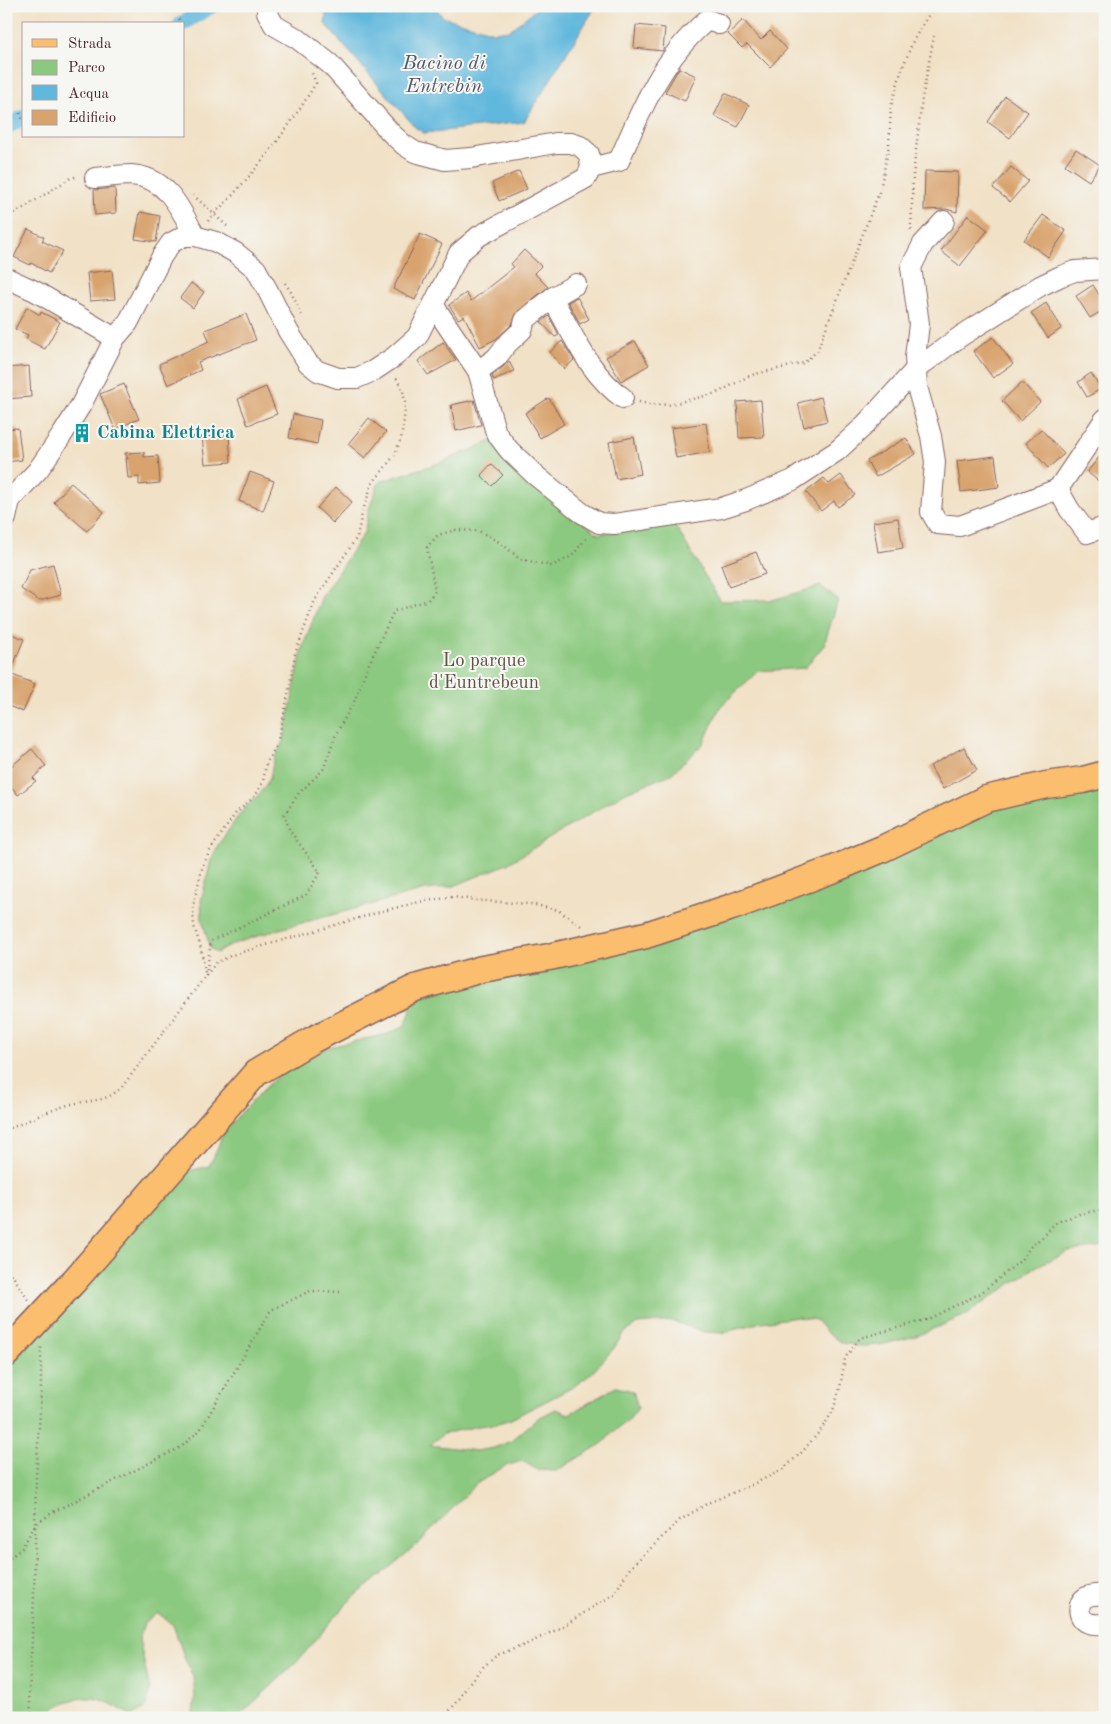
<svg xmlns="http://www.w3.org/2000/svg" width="1111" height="1724" font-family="'Old Standard TT',serif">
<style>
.green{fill:#8cc980;stroke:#6b7456}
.water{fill:#61b8dd;stroke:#566c84}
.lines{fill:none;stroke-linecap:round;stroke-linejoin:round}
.canal{stroke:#61b8dd;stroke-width:16}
.building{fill:#d8a36d}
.minor-casing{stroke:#846361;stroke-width:22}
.major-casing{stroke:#846361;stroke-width:29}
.path{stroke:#846361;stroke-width:2.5;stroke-dasharray:1 4;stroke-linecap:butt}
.minor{stroke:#fff;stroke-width:20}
.major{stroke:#fbbe6e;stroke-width:26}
.labels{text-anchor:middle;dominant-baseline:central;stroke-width:4;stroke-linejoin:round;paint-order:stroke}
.culture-label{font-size:19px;font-weight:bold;fill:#0d838f;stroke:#f6f6f2;text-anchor:start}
.park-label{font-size:19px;fill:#5e5244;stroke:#f6f6f2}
.water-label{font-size:20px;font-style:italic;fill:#525569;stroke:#f6f6f2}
</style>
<rect width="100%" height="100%" fill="#f6f6f2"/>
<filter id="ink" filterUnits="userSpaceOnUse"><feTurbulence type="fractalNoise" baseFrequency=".02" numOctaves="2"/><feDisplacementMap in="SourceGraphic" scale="10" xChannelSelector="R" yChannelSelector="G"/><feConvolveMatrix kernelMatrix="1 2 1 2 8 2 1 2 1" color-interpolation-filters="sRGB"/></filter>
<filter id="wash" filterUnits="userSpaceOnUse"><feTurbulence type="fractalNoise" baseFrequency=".0096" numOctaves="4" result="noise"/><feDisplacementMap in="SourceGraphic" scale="20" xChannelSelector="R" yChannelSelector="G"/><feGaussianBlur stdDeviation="1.12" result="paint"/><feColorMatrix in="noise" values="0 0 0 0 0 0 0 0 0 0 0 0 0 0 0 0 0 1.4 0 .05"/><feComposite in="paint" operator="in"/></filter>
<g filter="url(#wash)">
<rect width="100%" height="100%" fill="#f1e1c6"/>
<g class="green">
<polygon points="492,441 570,512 598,534 673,522 720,601 772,600 821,586 838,600 824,645 805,668 758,671 720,707 703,744 671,774 626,792 507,864 454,886 421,891 276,930 233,944 216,953 210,948 202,919 201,901 211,860 218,845 242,811 261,792 270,778 274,759 284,740 302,649 322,596 364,533 369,509 379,482 442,462"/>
<path d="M1105 782V1247L1069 1251 1037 1266 964 1316 916 1336 880 1345 861 1346 842 1343 827 1333 816 1320 798 1317 761 1322 722 1333 704 1332 672 1321 637 1324 623 1334 614 1348 591 1374 573 1387 511 1419 495 1424 478 1426 443 1434 430 1445 476 1451 494 1448 511 1441 538 1418 556 1409 569 1414C586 1406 600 1395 616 1387L633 1391 638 1408 628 1421 614 1431 603 1443 556 1471 538 1470 522 1461 505 1466 476 1484 419 1543 347 1603 296 1663 238 1717 198 1718 193 1713 195 1695 193 1676 185 1659 173 1625 158 1613 144 1623 139 1639 150 1690 146 1707 132 1716C122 1710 111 1703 101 1700 82 1694 56 1702 45 1718H6V1367L180 1173 209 1166 217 1150 223 1132 258 1095 284 1070 299 1059 333 1046 387 1034 404 1027 411 1011 408 999 554 965 999 800Z"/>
</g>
<polygon class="water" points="327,6 434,6 443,17 494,32 510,30 540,6 596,6 524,122 424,133 416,128 325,24"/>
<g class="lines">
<g class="canal">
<polyline points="181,24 211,6"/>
<polyline points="6,127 24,117"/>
</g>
</g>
<g id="blocks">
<g class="building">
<polygon points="743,20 761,40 770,31 787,49 770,67 747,44 742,48 728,34"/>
<polygon points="636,25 665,28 663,51 634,48"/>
<polygon points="679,68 696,76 685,101 665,92"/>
<polygon points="725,93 749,105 738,127 714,116"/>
<polygon points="1005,96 1028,112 1010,138 988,122"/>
<polygon points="1076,149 1100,165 1089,181 1065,165"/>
<polygon points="1011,167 1028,181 1010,202 993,188"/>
<polygon points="519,171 527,189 499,201 492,183"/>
<polygon points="925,171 958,172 957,212 946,209 924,210"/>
<polygon points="115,188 116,213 95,215 94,190"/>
<polygon points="140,212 160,216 156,242 135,239"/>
<polygon points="968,215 988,230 960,266 941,251"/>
<polygon points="1043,215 1066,231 1048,257 1024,240"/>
<polygon points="28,229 44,237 42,241 63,251 49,273 31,263 30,265 14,257"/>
<polygon points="420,234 442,244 415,300 393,289"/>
<polygon points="524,250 541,266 534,273 548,287 518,311 512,324 496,339 480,347 464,316 458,319 449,305 466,293 471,301 514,267 511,264"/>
<polygon points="112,270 115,299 90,301 87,273"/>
<polygon points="191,283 204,292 193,308 180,298"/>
<polygon points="1093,285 1105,304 1105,309 1090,318 1076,296"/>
<polygon points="577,297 589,319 580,324 568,302"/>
<polygon points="1046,303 1062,328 1048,338 1031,313"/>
<polygon points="27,307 40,315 41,312 60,322 45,349 26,339 28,335 15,329"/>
<polygon points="246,314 256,340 198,362 201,370 168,385 159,364 209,341 205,330"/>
<polygon points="549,316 559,335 555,337 541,322"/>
<polygon points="993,337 1013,364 993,378 973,351"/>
<polygon points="562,341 574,360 564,369 550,352"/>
<polygon points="635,341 649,365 621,381 606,357"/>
<polygon points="443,342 456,360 428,375 418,361"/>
<polygon points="509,361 514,371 494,380 492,376 503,367"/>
<polygon points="29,366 31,397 6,399 6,368"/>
<polygon points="1091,373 1101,389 1087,397 1078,382"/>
<polygon points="1022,382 1040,402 1020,421 1002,401"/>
<polygon points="124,384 139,419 115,429 100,394"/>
<polygon points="266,387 277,414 248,425 238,399"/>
<polygon points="821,397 827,421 804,427 798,403"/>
<polygon points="549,398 564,424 540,438 525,413"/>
<polygon points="474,400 481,425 456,431 451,405"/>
<polygon points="761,400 764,437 739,438 737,402"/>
<polygon points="293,414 321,420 317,444 289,438"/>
<polygon points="369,418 386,432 365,458 348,444"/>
<polygon points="706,423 710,452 676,458 671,428"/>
<polygon points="18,428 22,460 6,462 6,429"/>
<polygon points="1041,429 1064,454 1048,468 1026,443"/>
<polygon points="229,435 231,462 205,464 202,437"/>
<polygon points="634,437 641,474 616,479 609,442"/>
<polygon points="906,438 916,454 876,477 867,461"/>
<polygon points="1105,450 1105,486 1087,472"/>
<polygon points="144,452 144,457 158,456 160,483 139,485 139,477 128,478 126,458 128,459 125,453"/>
<polygon points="995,456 999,487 961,492 957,461"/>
<polygon points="491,464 503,475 492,486 481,475"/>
<polygon points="250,472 274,481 263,511 239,501"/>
<polygon points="841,475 855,495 838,507 834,501 821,511 806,492 824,478 829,484"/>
<polygon points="71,483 104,512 87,531 54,502"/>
<polygon points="336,487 352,502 333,523 317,508"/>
<polygon points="898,518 903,548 878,552 873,522"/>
<polygon points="756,552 765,574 729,587 721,565"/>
<polygon points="53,564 61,595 39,601 21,589 30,570"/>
<polygon points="6,632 24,639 10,674 35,684 23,712 6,705"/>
<polygon points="964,747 977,770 943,789 930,766"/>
<polygon points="32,749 46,766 33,778 36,781 18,795 6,780 6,775 12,771 9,768"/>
</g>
</g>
</g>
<g filter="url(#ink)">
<use href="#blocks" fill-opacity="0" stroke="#846361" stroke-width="1"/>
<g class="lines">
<g class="minor-casing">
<g id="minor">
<path d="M591 168 619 161C641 109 663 57 707 20L719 24"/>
<path d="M95 178C107 177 119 175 131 175 167 177 180 208 195 236"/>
<polyline points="944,221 923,244 911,267 919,324 915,357 917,387 931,436 935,462 931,512 938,524 960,526 1058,489 1069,509 1087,533 1105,527"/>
<polyline points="6,280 9,279 35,291 115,338"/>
<path d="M552 298C573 334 589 374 623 398"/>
<polyline points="434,306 478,371 496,433 509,450 535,475 582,513 599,523 614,524 721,508 746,500 793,480 837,451 862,428 916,369 961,336 1040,286 1061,276 1075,271 1105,269"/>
<polyline points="478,371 496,358 507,344 522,330 525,320 552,298 576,284"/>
<polyline points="1058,489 1105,419"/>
<polyline points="6,518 10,500 38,470 62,435 81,405 115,338 128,323 162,256 171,243 184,236 195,236 216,242 236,253 256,269 267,289 288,331 308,363 318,371 338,378 357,378 373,371 394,357 417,337 459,253 479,236 586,178 591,168 589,154 580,146 571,143 556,143 471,158 445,160 415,152 404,145 391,133 330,64 298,39 274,25 267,12 267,6"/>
<path d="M1105 1594C1099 1595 1090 1594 1085 1598 1076 1604 1078 1620 1089 1623 1094 1625 1100 1624 1105 1624"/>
</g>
</g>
<g class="major-casing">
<polyline id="major" points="6,1354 74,1281 256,1073 312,1040 415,988 482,969 549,957 646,935 732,907 834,869 882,849 986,799 1046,785 1083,780 1105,774"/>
</g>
<g class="path">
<polyline points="179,19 182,24"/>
<polyline points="20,113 23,121"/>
<polyline points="193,195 228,227"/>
<polyline points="6,219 69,179 78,176"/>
<path d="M208 221C217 210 228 201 237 190 267 157 293 121 316 83L312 73"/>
<polyline points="911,230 913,175 922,99 934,36"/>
<polyline points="285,283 291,292 303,318"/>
<polyline points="639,402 648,404 668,405 717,393 751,375 804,363 817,351 880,190 889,145 891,107 901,72 913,41 934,6"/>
<polyline points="205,972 201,948 194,926 193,906 203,865 211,849 236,813 255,796 263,782 266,764 277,744 287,701 295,654 315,600 357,537 362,514 372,484 394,456 401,439 404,420 405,403 403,391 396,377"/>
<polyline points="206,975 211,941 306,895 320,872 290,831 284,815 299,793 323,770 336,734 354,702 367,668 394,611 428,600 435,591 427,547 438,535 456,530 479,531 501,543 520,559 552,566 572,556 588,536"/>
<path d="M6 1130C26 1122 47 1111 68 1105 90 1099 104 1104 122 1087L206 975 216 963 232 955 383 911 419 902 453 897 484 901 531 904 558 910 584 928"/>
<polyline points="6,1265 28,1300"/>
<polyline points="6,1561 22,1548 35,1525 53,1512 181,1447 200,1430 271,1310 310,1291 342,1292"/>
<polyline points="32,1718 29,1696 34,1599 36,1477 41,1394 41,1347"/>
<polyline points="443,1718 458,1701 469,1683 483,1667 497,1655 525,1645 560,1628 614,1594 630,1568 680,1520 710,1502 745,1488 782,1470 802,1452 820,1431 833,1411 840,1388 845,1358 860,1338 926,1320 981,1293 1020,1261 1032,1245 1044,1236 1055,1223 1079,1214 1105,1209"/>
</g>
<use href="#minor" class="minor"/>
<use href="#major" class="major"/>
</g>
</g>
<defs>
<g id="building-bare" transform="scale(1.5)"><path d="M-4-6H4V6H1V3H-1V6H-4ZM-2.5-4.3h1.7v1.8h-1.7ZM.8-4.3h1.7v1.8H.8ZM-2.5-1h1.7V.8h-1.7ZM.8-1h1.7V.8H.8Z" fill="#0f9aa8" stroke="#f6f6f2" stroke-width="2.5" paint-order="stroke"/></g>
</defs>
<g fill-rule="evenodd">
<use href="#building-bare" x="82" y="433"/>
</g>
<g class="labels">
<g class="culture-label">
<text x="97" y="433">Cabina Elettrica</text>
</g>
<g class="park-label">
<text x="484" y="661">Lo parque<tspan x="484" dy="22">d'Euntrebeun</tspan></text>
</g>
<g class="water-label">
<text x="444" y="64">Bacino di<tspan x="444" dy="23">Entrebin</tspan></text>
</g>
</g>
<rect width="1111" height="1724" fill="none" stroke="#f6f6f2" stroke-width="25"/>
<rect x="22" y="22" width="162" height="115" fill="#f6f6f2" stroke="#b1a0a2"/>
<rect x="32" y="39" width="25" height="8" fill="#fbbe6e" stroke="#b1a0a2"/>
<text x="68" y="48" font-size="15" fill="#4a1f2b">Strada</text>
<rect x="32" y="60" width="25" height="15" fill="#8cc980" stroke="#b1a0a2"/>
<text x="68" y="72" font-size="15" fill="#4a1f2b">Parco</text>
<rect x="32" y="85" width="25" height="15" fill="#61b8dd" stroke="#b1a0a2"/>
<text x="68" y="98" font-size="15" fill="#4a1f2b">Acqua</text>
<rect x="32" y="110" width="25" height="15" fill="#d8a36d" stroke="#b1a0a2"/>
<text x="68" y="122" font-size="15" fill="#4a1f2b">Edificio</text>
</svg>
